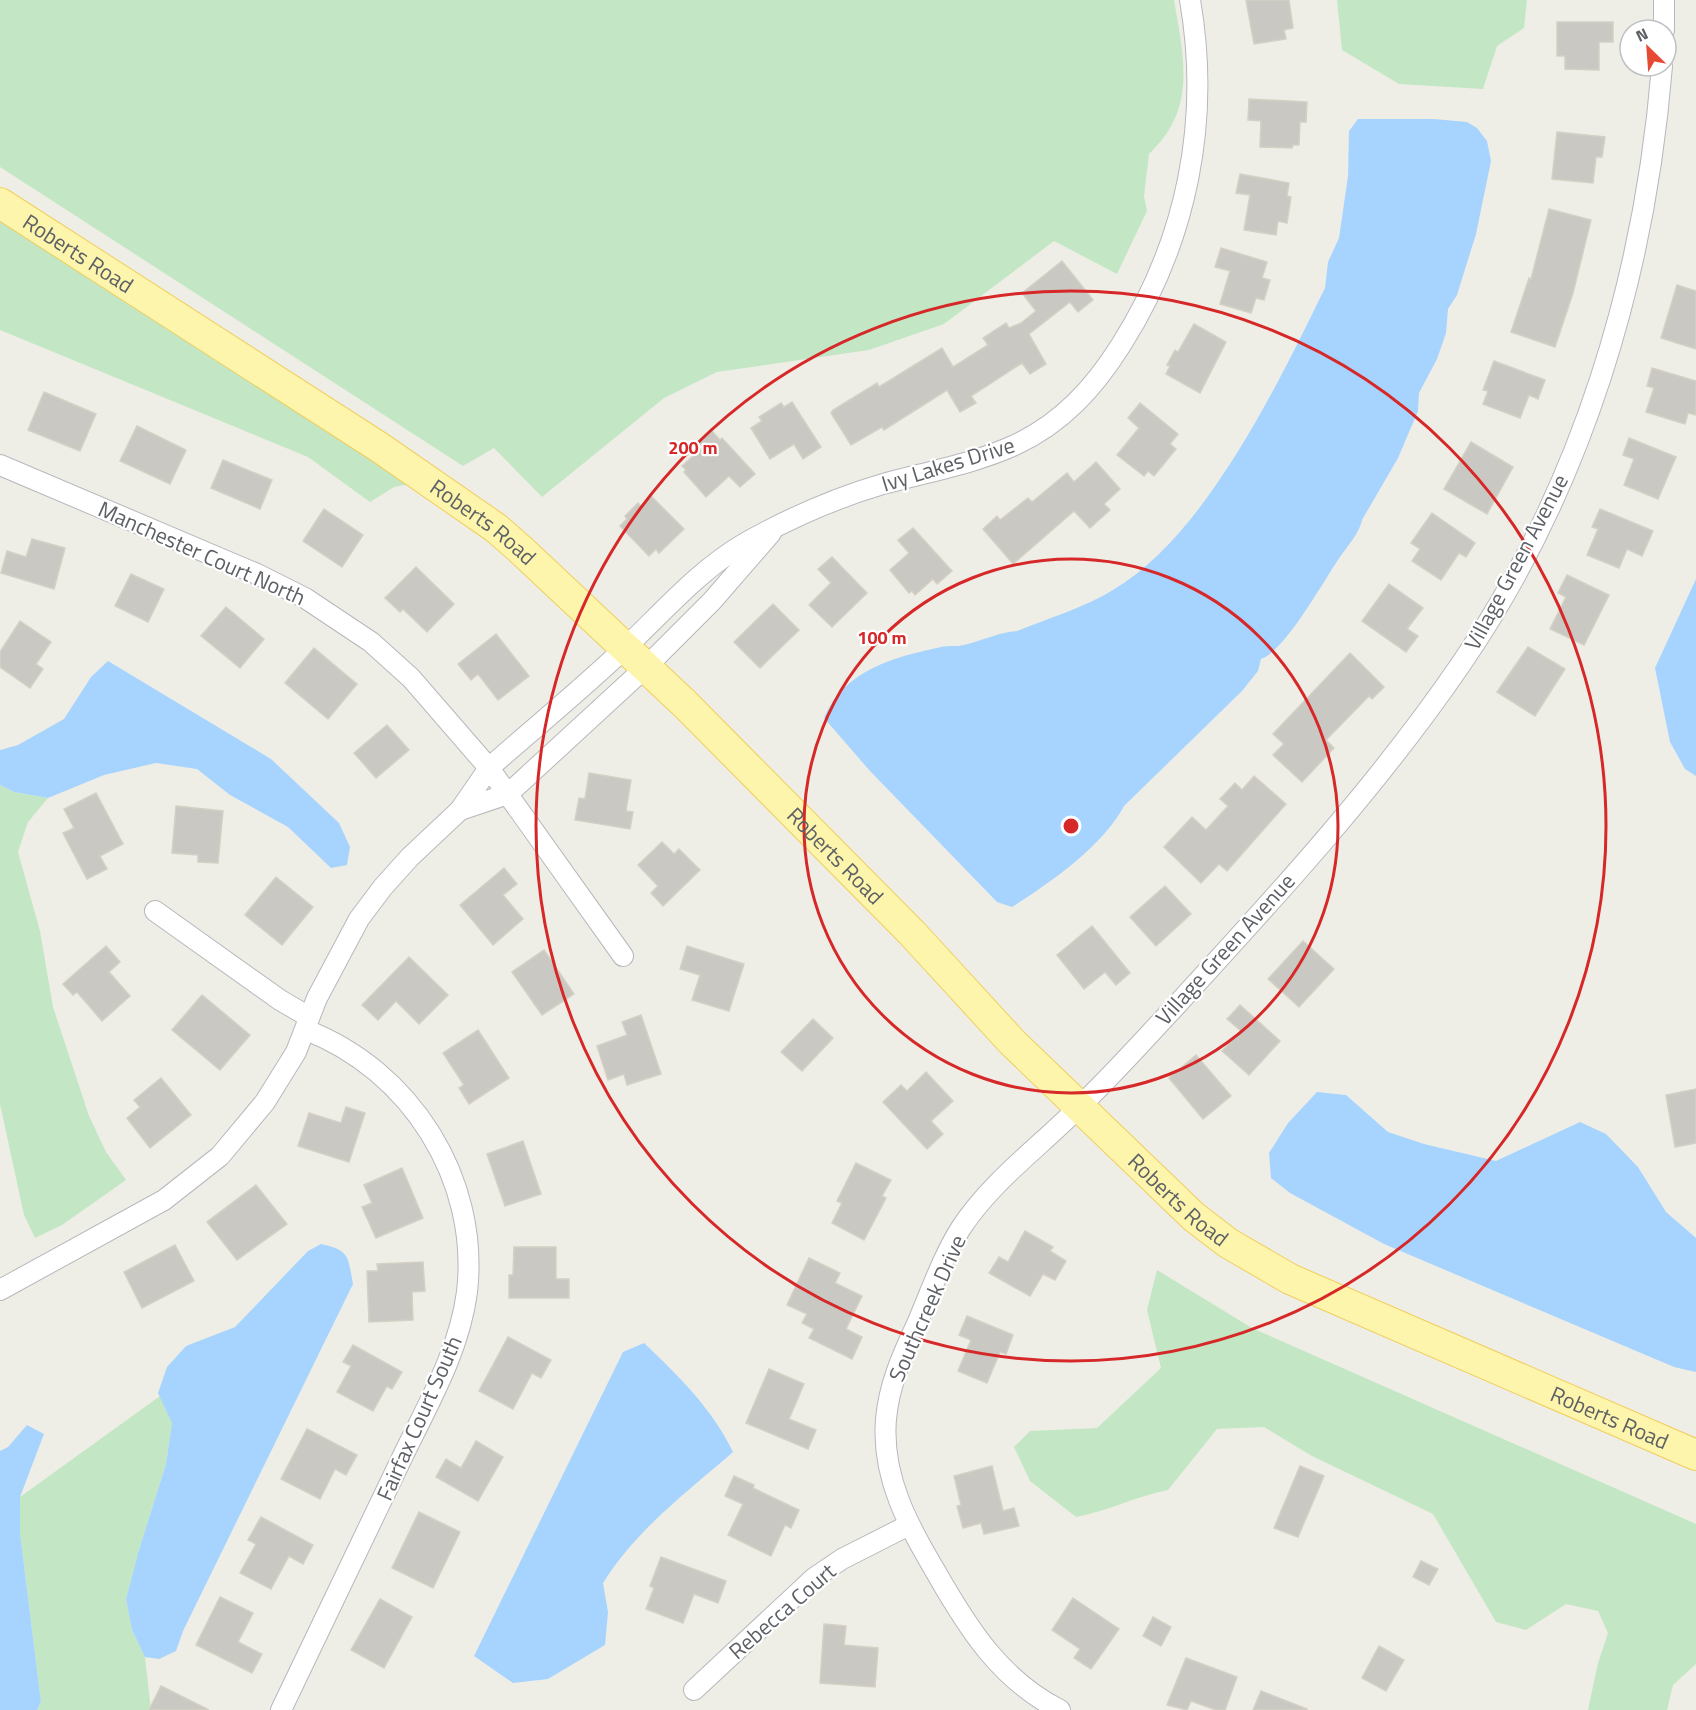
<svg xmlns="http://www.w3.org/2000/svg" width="1696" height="1710" font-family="'Titillium Web',sans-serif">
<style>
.green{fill:#c3e7c4}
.water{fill:#a7d4fe}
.building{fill:#cac8c3;stroke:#d4d0c4;stroke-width:1.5}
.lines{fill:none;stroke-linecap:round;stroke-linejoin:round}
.minor-casing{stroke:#b6b8bc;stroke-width:22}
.primary-casing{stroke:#f0ce5e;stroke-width:32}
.minor{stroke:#fff;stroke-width:20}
.primary{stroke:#fef5ac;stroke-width:30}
.ring{fill:none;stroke:#d62828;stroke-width:3}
.labels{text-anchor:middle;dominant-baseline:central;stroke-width:4.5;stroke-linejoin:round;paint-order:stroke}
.street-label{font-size:22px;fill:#5d6166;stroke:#fff}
.centre{fill:#d62828;stroke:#fff;stroke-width:3}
.ring-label{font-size:18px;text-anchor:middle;font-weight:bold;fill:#d62828;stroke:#fff;stroke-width:4.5;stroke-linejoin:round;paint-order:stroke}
</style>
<rect width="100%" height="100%" fill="#efeee6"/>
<g class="green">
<path d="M0 0H1174C1184 59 1197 109 1149 154L1144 196 1147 211 1117 274 1054 241 944 324 869 350 717 372 664 398 542 497 494 448 463 466 0 167Z"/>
<polygon points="1337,0 1527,0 1524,28 1497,46 1483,89 1399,84 1342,50"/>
<polygon points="0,214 414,483 394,487 370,502 308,457 0,330"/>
<polygon points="0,785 14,792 48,798 28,822 18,852 40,931 53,1007 89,1116 106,1152 126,1180 62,1225 35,1238 24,1215 0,1104"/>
<path d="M1157 1270 1252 1328 1696 1524V1664L1673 1685 1667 1710H1588L1598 1663 1608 1633 1598 1611 1566 1604 1526 1630 1496 1622 1433 1514 1312 1456 1264 1427 1217 1429 1168 1490C1136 1496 1109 1511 1076 1517L1030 1481 1014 1447 1030 1431 1097 1428 1161 1368 1147 1310Z"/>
<polygon points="160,1396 172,1423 166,1464 138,1553 126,1599 132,1630 145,1657 151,1710 37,1710 41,1702 20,1533 20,1497"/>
</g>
<g class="water">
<path d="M1358 119H1434L1467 122 1477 128 1487 141 1491 161 1476 234 1457 295 1448 309 1446 333 1437 359 1419 393 1418 411 1398 458 1362 520C1359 535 1346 547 1338 560 1323 582 1285 651 1261 659L1258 671 1242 691 1124 806C1103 846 1050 883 1012 907L997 902 870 771 824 718C844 670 894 657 941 647 949 645 956 647 964 645 981 641 1000 632 1017 631 1049 618 1083 608 1113 590 1203 537 1274 392 1319 300L1325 288 1328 262 1339 238 1348 176 1349 131Z"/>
<polygon points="1696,579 1696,776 1685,769 1670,742 1655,668"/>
<polygon points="108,661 271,759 339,823 350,847 347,865 331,868 288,827 230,795 197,769 156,763 104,775 48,798 14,792 0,785 0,750 18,745 64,719 91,677"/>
<polygon points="1317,1092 1346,1095 1388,1132 1424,1144 1496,1161 1580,1122 1606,1134 1638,1167 1666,1212 1696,1238 1696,1372 1674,1367 1384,1244 1290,1193 1271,1178 1269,1153 1288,1123"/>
<path d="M321 1244C350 1250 348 1257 353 1284L183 1631 176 1651 159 1659 145 1657 132 1630 126 1599 138 1553 166 1464 172 1423 158 1393 167 1367 186 1346 235 1327 308 1251Z"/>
<path d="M644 1343C678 1375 713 1410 733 1452 686 1493 636 1530 603 1583L608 1612 605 1645 548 1679 513 1683 474 1656 623 1352Z"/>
<polygon points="27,1425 44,1434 20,1497 20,1533 41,1702 37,1710 0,1710 0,1451 8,1447"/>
</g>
<g class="building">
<polygon points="1246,0 1289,0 1293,28 1284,30 1286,39 1254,44"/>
<polygon points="1557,22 1613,22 1613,42 1599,42 1599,70 1565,69 1565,56 1557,56"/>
<polygon points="1249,99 1307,102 1306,122 1300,122 1299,145 1293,145 1292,148 1260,147 1261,121 1248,120"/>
<polygon points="1557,132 1605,137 1602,157 1596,157 1593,183 1552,179"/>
<polygon points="1240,174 1289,183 1287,196 1291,197 1287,223 1278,221 1276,235 1244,230 1250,195 1236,193"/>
<polygon points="1549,209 1591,220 1573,293 1555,347 1511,332 1529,278 1531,279"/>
<polygon points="1221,248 1267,262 1262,278 1270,280 1264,300 1256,298 1251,313 1220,304 1230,271 1215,267"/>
<polygon points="1062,261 1093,300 1078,312 1070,302 1029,334 1046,364 1030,374 1022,363 971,396 976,403 960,412 947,390 884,430 882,427 851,445 831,413 833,410 877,383 879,387 942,348 953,367 988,345 983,338 1006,323 1009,328 1021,323 1036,311 1022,293"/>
<polygon points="1677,285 1696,291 1696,349 1661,338"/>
<polygon points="1194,324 1226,342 1200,393 1166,374 1170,366 1167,365 1175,350 1178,352"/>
<polygon points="1494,361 1545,380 1538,399 1529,395 1520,418 1483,404 1488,391 1483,390"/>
<polygon points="1652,368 1696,381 1696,415 1688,413 1685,424 1646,412 1654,388 1647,386"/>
<polygon points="44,392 96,414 80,451 28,430"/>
<polygon points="792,402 821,447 803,459 794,444 770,459 751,428 762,421 759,417 781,403 784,407"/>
<polygon points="1140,403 1178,434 1170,444 1176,449 1154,476 1148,471 1144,476 1117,455 1139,428 1128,418"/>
<polygon points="137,426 186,450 170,484 120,461"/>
<polygon points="711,430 720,440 722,438 755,474 740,487 729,476 706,497 684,472 686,470 682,466 703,447 698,442"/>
<polygon points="1629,438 1676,457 1658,499 1624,485 1634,459 1623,455"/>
<polygon points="1471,442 1513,467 1487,514 1444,489"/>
<polygon points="223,460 272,480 260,509 211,488"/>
<polygon points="1096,462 1120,489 1104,504 1110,510 1090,528 1074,511 1013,564 983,529 997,516 1000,520 1028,498 1032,502 1067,473 1074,482"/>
<polygon points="651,496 684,529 659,553 656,549 649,556 620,526 627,519 625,516 638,503 641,506"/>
<polygon points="324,509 363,535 342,567 303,541"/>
<polygon points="1600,509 1653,531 1642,556 1627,549 1619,568 1587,555 1598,529 1592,527"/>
<polygon points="1432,513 1475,543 1466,557 1459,553 1441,580 1412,561 1420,549 1411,543"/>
<polygon points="913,528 952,571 937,584 933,579 915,595 912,591 909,593 890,570 909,553 898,540"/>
<polygon points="32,539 65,548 54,589 1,573 7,551 26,557"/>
<polygon points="832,557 867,593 832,627 809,605 831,583 818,569"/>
<polygon points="416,567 454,604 427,632 403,609 400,612 385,598"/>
<polygon points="131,574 164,589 148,622 115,606"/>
<polygon points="1567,575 1609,595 1584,645 1550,629 1566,597 1558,593"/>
<polygon points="1389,584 1423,608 1407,629 1418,636 1406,652 1362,621"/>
<polygon points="773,604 799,630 760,668 734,642"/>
<polygon points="226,607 264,639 240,668 201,636"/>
<polygon points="20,621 51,642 36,664 43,669 30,688 0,667 0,652"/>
<polygon points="496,634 529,676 498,700 478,674 471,680 458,664"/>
<polygon points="1528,647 1565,669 1535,716 1497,692"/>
<polygon points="314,648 357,684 328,719 285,683"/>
<polygon points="1350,653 1384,687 1372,699 1369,696 1326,740 1334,748 1302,782 1273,755 1284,744 1273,734"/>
<polygon points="387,725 409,750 376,778 354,753"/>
<polygon points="589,773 631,780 626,811 633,812 630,829 575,820 579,798 585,799"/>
<polygon points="1254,776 1286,804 1227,871 1219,864 1201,883 1164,847 1192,817 1206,830 1228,806 1220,799 1235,783 1242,790"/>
<polygon points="96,793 123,844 100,856 107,869 87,879 63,833 74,828 64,809"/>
<polygon points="176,806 223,811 218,863 198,862 198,855 172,853"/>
<polygon points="662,842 674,854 679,849 700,870 663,906 651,893 658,886 638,865"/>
<polygon points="504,868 517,884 503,895 523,919 493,945 460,905"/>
<polygon points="276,877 313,907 282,945 245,915"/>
<polygon points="1165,886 1191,914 1156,946 1130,917"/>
<polygon points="1092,926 1130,973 1116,985 1105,972 1084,989 1057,955"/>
<polygon points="1303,941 1334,969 1299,1007 1268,979"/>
<polygon points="106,946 120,962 109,972 130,996 102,1021 77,992 73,995 63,984"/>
<polygon points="687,946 744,964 729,1011 692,1000 700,975 680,969"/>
<polygon points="544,950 574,994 542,1015 512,972"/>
<polygon points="409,957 448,995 419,1024 396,1001 378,1020 362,1005"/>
<polygon points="202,995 250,1035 220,1070 172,1030"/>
<polygon points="1240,1005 1280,1041 1249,1075 1222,1051 1241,1031 1227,1019"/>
<polygon points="641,1015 661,1074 627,1085 624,1074 608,1080 597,1046 627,1035 622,1022"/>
<polygon points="813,1019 833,1038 802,1071 781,1052"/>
<polygon points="478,1030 509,1078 469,1104 459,1088 464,1085 443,1053"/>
<polygon points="1196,1055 1231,1096 1203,1119 1169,1078"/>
<polygon points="926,1072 953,1101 931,1121 943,1134 927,1149 883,1102 901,1085 907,1091"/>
<polygon points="161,1078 191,1115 150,1148 127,1118 140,1107 134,1100"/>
<polygon points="1696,1089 1696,1143 1675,1147 1666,1095"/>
<polygon points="346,1107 365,1113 349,1162 298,1146 309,1113 341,1123"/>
<polygon points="523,1141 541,1194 505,1206 487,1154"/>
<polygon points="856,1163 891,1180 882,1196 886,1198 864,1240 832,1223 842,1203 837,1201"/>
<polygon points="402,1168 423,1218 376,1238 362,1207 372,1203 364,1185"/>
<polygon points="256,1185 287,1224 237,1260 207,1222"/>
<polygon points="1025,1231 1053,1247 1050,1251 1066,1261 1055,1280 1043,1274 1030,1296 989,1273 999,1257 1008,1262"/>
<polygon points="175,1245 194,1281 142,1308 124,1272"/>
<polygon points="514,1247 556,1247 556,1279 569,1279 569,1298 509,1298 509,1275 513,1275"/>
<polygon points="809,1258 840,1273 835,1283 862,1296 846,1329 862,1337 852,1359 809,1338 814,1329 802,1323 807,1314 787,1305"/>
<polygon points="423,1262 425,1291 412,1292 413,1320 369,1322 367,1271 378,1271 377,1264"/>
<polygon points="967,1316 1013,1335 1006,1354 1000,1352 987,1383 958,1371 971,1340 959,1335"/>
<polygon points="508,1337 551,1360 541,1378 532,1373 513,1409 479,1391"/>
<polygon points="353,1345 402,1372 392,1389 387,1386 373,1411 337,1392 351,1366 343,1362"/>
<polygon points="769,1369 804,1384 789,1419 816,1430 808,1449 746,1423"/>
<polygon points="307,1429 357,1455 346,1475 335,1469 320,1499 281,1479"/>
<polygon points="476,1441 503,1457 478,1501 436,1477 446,1459 461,1468"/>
<polygon points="992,1466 1003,1511 1014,1508 1019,1526 984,1534 981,1523 963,1528 957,1506 961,1505 954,1476"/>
<polygon points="1300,1466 1324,1476 1298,1537 1274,1528"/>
<polygon points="734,1476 754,1485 753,1488 799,1510 791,1528 785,1525 771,1556 728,1535 743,1504 725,1496"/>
<polygon points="419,1512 460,1532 433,1588 392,1568"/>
<polygon points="261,1517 313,1545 303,1564 289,1556 271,1589 240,1573 256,1544 248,1540"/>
<polygon points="661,1557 726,1581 718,1603 694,1594 683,1623 646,1609 654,1588 650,1586"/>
<polygon points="1421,1561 1438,1569 1429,1585 1413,1577"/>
<polygon points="220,1597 253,1613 238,1642 262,1654 252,1673 196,1645"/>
<polygon points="1073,1598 1119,1629 1091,1669 1074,1658 1080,1649 1052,1630"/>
<polygon points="380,1599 412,1617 384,1668 351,1650"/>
<polygon points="1153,1617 1171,1627 1161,1646 1143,1636"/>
<polygon points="824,1624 846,1626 844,1645 878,1648 875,1687 820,1683"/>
<polygon points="1379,1646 1404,1660 1386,1691 1362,1678"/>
<polygon points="1186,1658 1237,1677 1225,1710 1216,1710 1191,1701 1187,1710 1167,1705"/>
<polygon points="161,1686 209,1710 149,1710"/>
<polygon points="1261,1691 1307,1709 1307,1710 1253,1710"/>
</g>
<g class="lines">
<g class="minor-casing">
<g id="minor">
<polyline points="1664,30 1664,0"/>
<polyline points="0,465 257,574 305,598 371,642 411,678 489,768 623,956"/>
<polyline points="460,810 508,794 646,667 712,601 771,533"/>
<polyline points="155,911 280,1000 309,1017"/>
<path d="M0 1290 164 1200 220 1156 265 1102 296 1052 317 998 359 919 383 887 410 857 460 810 489 768C534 728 582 689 626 647 665 610 700 569 747 542 790 518 835 498 883 484 927 472 973 464 1015 445 1062 423 1094 388 1121 345 1187 241 1211 121 1190 0"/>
<polyline points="694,1690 814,1578 842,1559 909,1525"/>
<path d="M281 1710C320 1628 360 1546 399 1464 425 1409 459 1354 467 1292 480 1179 410 1070 306 1030"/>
<path d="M1060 1710C1001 1680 969 1630 937 1574 909 1526 881 1478 886 1419 889 1385 902 1356 916 1326 930 1294 942 1258 961 1228 991 1182 1038 1148 1077 1109 1110 1078 1141 1043 1172 1010 1273 900 1377 787 1461 664 1582 488 1645 277 1662 66"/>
</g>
</g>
<g class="primary-casing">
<g id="primary">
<path id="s1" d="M0 203 379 447 496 528 520 549 685 704 912 933 1012 1042 1194 1217 1228 1243 1290 1279 1696 1455"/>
</g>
</g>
<use href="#minor" class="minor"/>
<use href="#primary" class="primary"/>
</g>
<g class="ring">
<circle cx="1071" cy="826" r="267"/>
<circle cx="1071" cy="826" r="535"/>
</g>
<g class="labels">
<g class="street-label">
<text stroke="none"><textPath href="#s1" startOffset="93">Roberts Road</textPath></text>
<text transform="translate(948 464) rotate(-17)">Ivy Lakes Drive</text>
<text stroke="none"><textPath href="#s1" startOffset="579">Roberts Road</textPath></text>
<text transform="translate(202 553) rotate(24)">Manchester Court North</text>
<text transform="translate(1516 562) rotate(-62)">Village Green Avenue</text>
<text stroke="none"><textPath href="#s1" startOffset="1065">Roberts Road</textPath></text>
<text transform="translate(1225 949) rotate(-48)">Village Green Avenue</text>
<text stroke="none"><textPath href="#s1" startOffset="1551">Roberts Road</textPath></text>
<text transform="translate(927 1308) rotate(-66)">Southcreek Drive</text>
<text stroke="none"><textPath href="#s1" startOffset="2037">Roberts Road</textPath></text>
<text transform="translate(419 1418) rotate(-66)">Fairfax Court South</text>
<text transform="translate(782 1611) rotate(-41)">Rebecca Court</text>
</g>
</g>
<circle cx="1071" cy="826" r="9" class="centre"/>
<g class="ring-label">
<text x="693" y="454">200 m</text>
<text x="882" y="644">100 m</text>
</g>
<g transform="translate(1648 48) rotate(335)"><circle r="28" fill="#ffffff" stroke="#bec0c2" stroke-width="1.5"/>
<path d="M0-4.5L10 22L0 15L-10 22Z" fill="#e74a34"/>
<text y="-9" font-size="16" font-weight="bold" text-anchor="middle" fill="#5d6166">N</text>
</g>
</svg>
